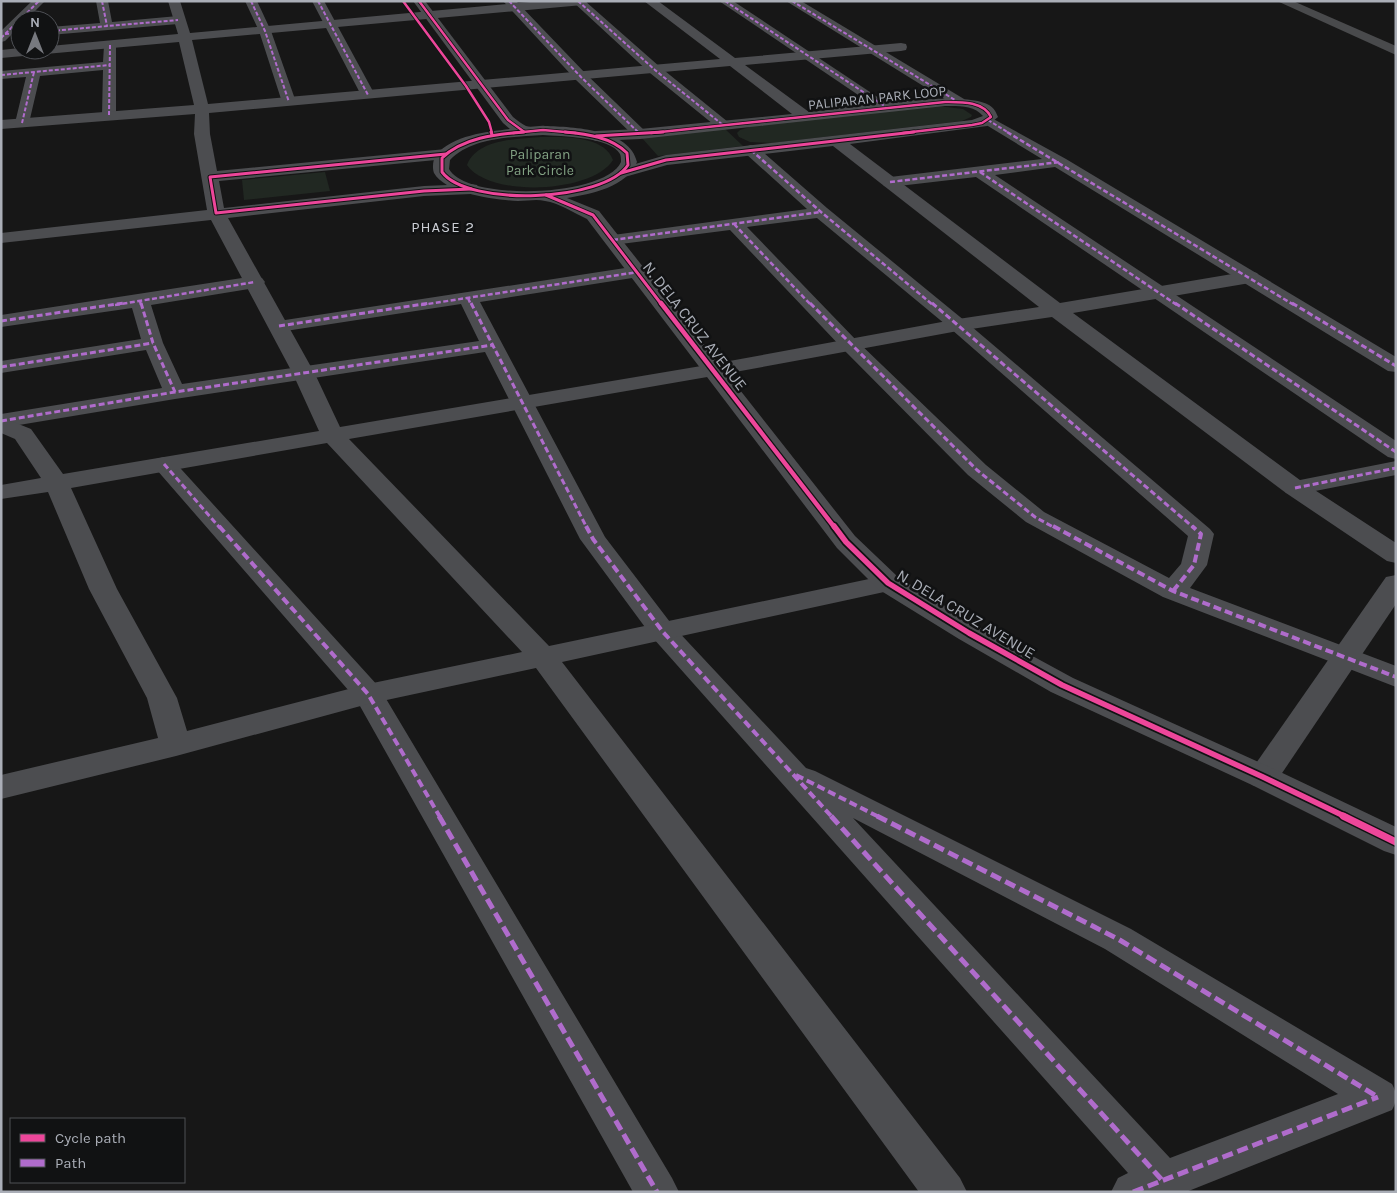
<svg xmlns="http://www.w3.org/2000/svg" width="1397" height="1193" font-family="Karla,sans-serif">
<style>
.green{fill:#212822}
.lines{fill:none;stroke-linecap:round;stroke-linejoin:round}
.pedestrian{fill:#4c4d50;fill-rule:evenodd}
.minor{fill:#4c4d50;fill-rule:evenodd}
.tertiary{fill:#4c4d50;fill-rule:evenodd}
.primary{fill:#494a4c;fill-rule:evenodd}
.quiet-far4{stroke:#b06ccc;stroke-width:2;stroke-dasharray:4 2;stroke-linecap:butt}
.quiet-far3{stroke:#b06ccc;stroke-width:2.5;stroke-dasharray:5 2.5;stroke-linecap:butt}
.quiet-far2{stroke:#b06ccc;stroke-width:3;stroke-dasharray:6 3;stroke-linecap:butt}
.quiet-far1{stroke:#b06ccc;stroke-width:4;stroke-dasharray:8 4;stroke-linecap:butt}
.quiet{stroke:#b06ccc;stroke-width:5;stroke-dasharray:11 5;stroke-linecap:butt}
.cycleway-far4-casing{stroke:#111213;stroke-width:4}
.cycleway-far3-casing{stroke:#111213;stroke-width:5}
.cycleway-far2-casing{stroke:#111213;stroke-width:7}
.cycleway-far1-casing{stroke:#111213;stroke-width:9}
.cycleway-casing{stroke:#111213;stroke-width:10}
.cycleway-far4{stroke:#ed469a;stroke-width:2.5}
.cycleway-far3{stroke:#ed469a;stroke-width:3}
.cycleway-far2{stroke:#ed469a;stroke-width:4.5}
.cycleway-far1{stroke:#ed469a;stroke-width:5.5}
.cycleway{stroke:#ed469a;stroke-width:7}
.labels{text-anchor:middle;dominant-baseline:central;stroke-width:5;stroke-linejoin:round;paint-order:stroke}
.far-street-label{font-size:14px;fill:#aaaeb7;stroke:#111213}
.far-park-label{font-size:14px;fill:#82a183;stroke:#111213}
.far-neighbourhood-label{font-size:15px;letter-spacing:1px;fill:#cacdd4;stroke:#111213}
.street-label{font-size:16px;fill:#aaaeb7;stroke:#111213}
</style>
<rect width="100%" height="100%" fill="#171717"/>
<g class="green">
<polygon points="938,106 963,109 972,115 971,117 962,121 772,143 750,142 739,137 737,133 740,130 753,126"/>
<polygon points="725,129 743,146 658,156 642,138"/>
<path d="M541 137C563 137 604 135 613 160 593 193 489 198 467 165 477 139 517 139 541 137Z"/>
<polygon points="325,172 330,191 244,200 242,180"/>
</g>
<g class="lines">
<g class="pedestrian">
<polygon points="32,1 45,1 26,20 20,20 20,26 5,41 1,42 1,31"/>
<polygon points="96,1 108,1 112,22 178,16 184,20 178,24 50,35 50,27 100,23"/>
<polygon points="245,1 257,1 271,31 296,102 294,105 284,105 282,102 259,31"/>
<polygon points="312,1 324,1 375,95 373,98 363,98 361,95"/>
<polygon points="503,1 516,1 586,74 645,131 648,134 645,137 635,137 576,80"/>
<polygon points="572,1 585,1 660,67 728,122 731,125 728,128 718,128 650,73"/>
<polygon points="719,1 733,1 894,108 892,111 882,111"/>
<polygon points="786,1 801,1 964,99 966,102 964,105 954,105"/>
<polygon points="110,42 116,46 116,115 114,118 104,118 102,115 103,70 40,76 29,123 27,126 17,126 15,123 26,77 1,79 1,71 103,62 104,46"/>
<polygon points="988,116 1066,159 1396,357 1396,372 1388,371 1055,167 995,175 1396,441 1396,459 1388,457 976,177 890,187 884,186 882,182 884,178 890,177 1042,159 983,123 981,120 983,117"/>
<path d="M751 145 757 147 827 208 965 321 1210 529 1214 534 1207 565 1190 588 1396 666V687L1163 597 1026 522 968 475 843 349 730 230 613 245 607 244 604 240 607 236 613 235 807 209 745 153 743 150 745 147ZM817 218 951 329 1188 536 1181 564 1169 578 1044 512 986 465 857 341 747 227Z"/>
<path d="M638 266 645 268 647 272 645 276 480 302 605 537 673 626 806 768 815 771 1131 929 1392 1084C1397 1093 1397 1101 1392 1110L1186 1192H1111L1118 1178 1128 1173 653 638 580 539 485 352 175 399 1 428V414L162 388 146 350 1 373V361L141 339 132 308 1 327V315L255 276 262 278 265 282 262 286 255 288 151 305 163 343 182 384 479 341 461 304 279 332 272 330 269 326 272 322ZM853 818 1105 949 1338 1094 1170 1158Z"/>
<polygon points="164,457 172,459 379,687 672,1178 679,1192 633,1192 356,699 156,469 152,464 156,459"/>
<polygon points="1396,461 1396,475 1295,495 1286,493 1283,488 1286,483 1295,481"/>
</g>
<g class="minor">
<path d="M168 1H180L190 33 541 1H589L583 5 192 40 208 104 720 59 644 1H658L735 58 901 43 906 44 907 47 906 50 901 51 745 65 809 112C844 108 964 89 989 105 994 108 996 112 998 117L987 126 850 144 1060 303 1250 271 1257 273 1260 277 1257 281 1250 283 1073 313 1304 483 1396 543V563L1387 561 1286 493 1052 317 958 331 713 376 349 439 549 646 888 575 898 577 902 583 898 589 562 662 960 1178 967 1192H919L536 668 368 704 176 756 1 799V775L158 738 147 698 89 589 48 492 1 499V485L41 478 15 439 1 433V417L31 429 63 474 319 431 293 374 211 220 1 243V233L207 210 194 134 195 114 1 129V120L194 105 179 42 1 58V50L20 48V50H50V46L178 34ZM730 66 792 114 640 129 596 131 591 133 588 136 591 139 596 141 640 139 945 106C958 106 974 105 983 116L972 120 666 155 615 170 613 173 615 176 621 178 667 165 833 146 1039 307 958 319 713 364 340 427 315 374 228 218 424 196 471 194 477 193 479 189 477 185 471 184 424 186 224 208 219 181 446 159 452 157 454 154 452 151 446 149 217 171 210 134 209 113ZM327 443 522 652 368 684 187 731 177 698 117 589 71 488Z"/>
<polygon points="1396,575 1396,604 1274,785 1263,788 1252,785 1247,777 1252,769 1386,577"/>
</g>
<path class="tertiary" d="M413 1H425L513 117C517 120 522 124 526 126 531 128 540 125 545 126 573 127 630 129 637 162 627 187 591 194 567 198L599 211 855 536 898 577 979 627 1073 678 1274 769 1396 827V855L1384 851 1252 785 1051 692 959 639 878 589 837 548 587 219C574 213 559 203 545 201 537 199 527 201 518 201 496 200 446 194 434 173 432 168 433 159 436 155 453 135 486 132 510 129L503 123ZM543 135C560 136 611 137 620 154 621 156 621 159 621 162 606 197 467 202 449 169L450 160C472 137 514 137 543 135Z"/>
<polygon class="primary" points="1277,1 1293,1 1396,46 1396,55"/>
<g class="quiet-far4">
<polyline points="102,1 107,26"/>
<polyline points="251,1 265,31 289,102"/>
<polyline points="318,1 368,95"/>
<polyline points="509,1 581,77 639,133"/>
<polyline points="578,1 655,70 723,125"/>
<polyline points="725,1 886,107"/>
<polyline points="792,1 955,100"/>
<polyline points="50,31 178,20"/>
<polyline points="5,34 20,33"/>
<polyline points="1,38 39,1"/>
<polyline points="1,75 110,65"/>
<polyline points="109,115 110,45"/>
<polyline points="988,120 1009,133"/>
<polyline points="22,123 34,72"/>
</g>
<g class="quiet-far3">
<polyline points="638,132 640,134"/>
<polyline points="1007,132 1294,305"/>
<polyline points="751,150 821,212 933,305"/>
<polyline points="980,172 1177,305"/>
<polyline points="890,182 1060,162"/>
<polyline points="734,224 811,305"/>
<polyline points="613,240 821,212"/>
<polyline points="468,298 471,305"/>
<polyline points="140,301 141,305"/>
<polyline points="115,305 255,282"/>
<polyline points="421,305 638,272"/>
</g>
<g class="quiet-far2">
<polyline points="141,303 153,343 175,392"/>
<polyline points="471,303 587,528"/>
<polyline points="810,303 977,470 1035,517 1055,528"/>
<polyline points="932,303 1194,528"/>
<polyline points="1175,303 1396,452"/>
<polyline points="1292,303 1396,366"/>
<polyline points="1,321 124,303"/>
<polyline points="279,326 430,303"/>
<polyline points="1,367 153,343"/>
<polyline points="1,421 175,392 493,345"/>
<polyline points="164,464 220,528"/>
<polyline points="1295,488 1396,468"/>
</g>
<g class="quiet-far1">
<polyline points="219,526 368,694 440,817"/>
<polyline points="586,526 593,539 663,632 832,817"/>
<polyline points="1053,526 1173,591 1396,677"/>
<polyline points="1173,591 1194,565 1201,534 1192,526"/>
<polyline points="796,775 879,817"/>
</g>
<g class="quiet">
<polyline points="439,816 657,1192"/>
<polyline points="831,816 1162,1180"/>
<polyline points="877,816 1118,939 1378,1097"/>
<polyline points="1133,1192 1378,1097"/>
</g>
<g class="cycleway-far4-casing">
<g id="cycleway-far4">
<polyline points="403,1 466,86 489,122 492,133"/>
<polyline points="419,1 508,120 523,131"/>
<polyline points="513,133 543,130 576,133"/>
<path d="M651 133 945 102C961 102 983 101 991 117L982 123 972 125 903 133"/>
</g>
</g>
<g class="cycleway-far3-casing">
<g id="cycleway-far3">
<polyline points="491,132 492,135"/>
<path d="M524 132C496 134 462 138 442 158V172C468 207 604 202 628 165L627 153C611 137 587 134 565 132"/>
<polyline points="596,136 663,132"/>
<polyline points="446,154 210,177 216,213 424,191 471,189"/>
<polyline points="621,173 666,160 914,132"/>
<polyline points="546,195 593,215 662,305"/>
</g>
</g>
<g class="cycleway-far2-casing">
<polyline id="cycleway-far2" points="661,303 835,528"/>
</g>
<g class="cycleway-far1-casing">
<polyline id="cycleway-far1" points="834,526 846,542 888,583 969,633 1062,685 1263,777 1346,817"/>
</g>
<g class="cycleway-casing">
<polyline id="cycleway" points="1343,816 1396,842"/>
</g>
<use href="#cycleway-far4" class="cycleway-far4"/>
<use href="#cycleway-far3" class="cycleway-far3"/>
<use href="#cycleway-far2" class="cycleway-far2"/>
<use href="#cycleway-far1" class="cycleway-far1"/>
<use href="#cycleway" class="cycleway"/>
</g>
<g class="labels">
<g class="far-street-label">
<text transform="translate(877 98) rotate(-6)">PALIPARAN PARK LOOP</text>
</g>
<g class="far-park-label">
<text x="540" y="154">Paliparan<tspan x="540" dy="16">Park Circle</tspan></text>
</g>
<g class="far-neighbourhood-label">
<text x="443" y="227">PHASE 2</text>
</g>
<g class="street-label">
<text transform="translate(695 326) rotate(52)">N. DELA CRUZ AVENUE</text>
<text transform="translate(966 614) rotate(31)">N. DELA CRUZ AVENUE</text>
</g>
</g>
<rect width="1397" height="1193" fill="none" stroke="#aaaeb7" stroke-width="5"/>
<rect x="10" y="1118" width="175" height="65" fill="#111213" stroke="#4e5055"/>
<rect x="20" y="1134" width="25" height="8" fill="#ed469a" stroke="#4e5055"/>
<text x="55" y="1143" font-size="15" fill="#aaaeb7">Cycle path</text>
<rect x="20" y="1159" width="25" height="8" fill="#b06ccc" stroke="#4e5055"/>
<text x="55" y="1168" font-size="15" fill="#aaaeb7">Path</text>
<g transform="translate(35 35)"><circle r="24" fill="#111213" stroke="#4e5055"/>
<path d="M0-4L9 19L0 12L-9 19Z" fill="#77797f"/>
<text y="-8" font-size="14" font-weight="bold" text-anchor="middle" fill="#aaaeb7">N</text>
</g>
</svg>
